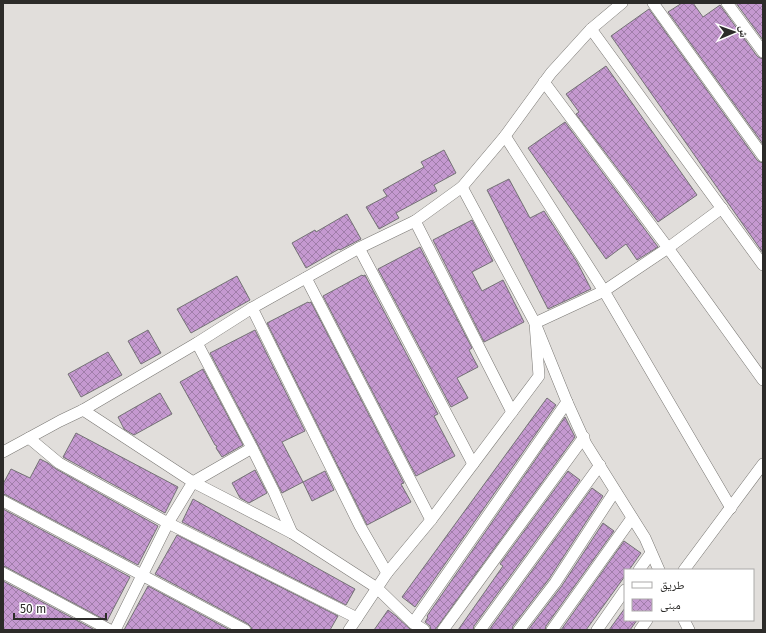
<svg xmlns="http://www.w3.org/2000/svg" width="766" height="633" font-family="'Fira Sans','Noto Naskh Arabic',sans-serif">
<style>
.building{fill:url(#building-cross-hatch);stroke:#747275}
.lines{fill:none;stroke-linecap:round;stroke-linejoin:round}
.street-casing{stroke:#7a7874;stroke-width:12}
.street{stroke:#fff;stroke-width:11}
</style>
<defs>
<pattern id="building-cross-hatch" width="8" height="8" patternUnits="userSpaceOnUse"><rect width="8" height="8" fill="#c599d0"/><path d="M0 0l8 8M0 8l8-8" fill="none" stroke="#a07da9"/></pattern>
</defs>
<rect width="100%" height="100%" fill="#e1dedb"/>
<g class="building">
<polygon points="682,3 693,3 703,17 720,5 757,56 760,58 763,59 763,144 668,12"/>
<polygon points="736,3 763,3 763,40"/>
<polygon points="649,9 757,160 760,162 763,163 763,253 611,36"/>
<polygon points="606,66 697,195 658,222 576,114 579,112 566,94"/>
<polygon points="565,122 658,247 637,260 626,244 606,259 528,148"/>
<polygon points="444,150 456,173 434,185 437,191 396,213 399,218 379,229 366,207 387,196 383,190 424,167 421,162"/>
<polygon points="509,179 530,218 544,211 577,262 591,289 548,309 487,190"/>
<polygon points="347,214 361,239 340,250 339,249 306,268 292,243 315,230 316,232"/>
<polygon points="472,220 493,261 472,272 482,291 503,280 524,322 484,342 433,240"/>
<polygon points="420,247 472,348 469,350 478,367 457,378 468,398 451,407 378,269"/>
<polygon points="362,275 363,276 365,275 438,414 434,416 455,456 416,476 323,296"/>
<polygon points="237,276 250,300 191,333 177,309"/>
<polygon points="308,302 309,303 311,302 404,483 401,484 411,502 367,525 267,323"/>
<polygon points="148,330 161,353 141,364 128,341"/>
<polygon points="255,330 305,431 282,442 303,482 282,493 258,445 210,353"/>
<polygon points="108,352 122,375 81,397 68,374"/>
<polygon points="203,369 243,445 222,457 216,448 217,446 215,445 180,382"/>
<polygon points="160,393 172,414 134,435 124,429 118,417"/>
<polygon points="547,398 556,405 415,607 402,597"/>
<polygon points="565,417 575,437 435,630 431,630 430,626 425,622 428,617 427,616"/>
<polygon points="76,433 178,487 165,513 63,457"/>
<polygon points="40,459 48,463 56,469 158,526 138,565 6,495 3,494 3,484 11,469 30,478"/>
<polygon points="255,470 267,493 249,503 240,498 232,483"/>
<polygon points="325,471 334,490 312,501 303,482"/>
<polygon points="568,471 580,480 474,626 473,630 458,630 503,566 500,564"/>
<polygon points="592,488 603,496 549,579 513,626 512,630 489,630"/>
<polygon points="193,499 355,589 346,605 182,522"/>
<polygon points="3,509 130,577 107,621 6,567 3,566"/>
<polygon points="603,523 614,531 546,626 545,630 528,630 561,587"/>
<polygon points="177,535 338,616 330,630 252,630 251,627 248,624 155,574"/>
<polygon points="624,541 641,553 629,570 625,570 625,576 586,630 561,630"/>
<polygon points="3,581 95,630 3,630"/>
<polygon points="148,586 230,630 124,630"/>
<polygon points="625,608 625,620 637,620 630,630 609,630"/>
<polygon points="388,610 396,616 411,630 374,630"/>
</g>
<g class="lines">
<g class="street-casing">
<g id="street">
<polyline points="653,3 763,156"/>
<polyline points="727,3 763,52"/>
<polyline points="591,29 763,265"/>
<polyline points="544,82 668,248 763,380"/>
<polyline points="505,136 604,291 731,508"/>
<polyline points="462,187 505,136 551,73 591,29 622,3"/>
<polyline points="415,221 512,412"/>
<polyline points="359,248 473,464"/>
<polyline points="306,278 431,520"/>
<polyline points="252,308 360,526 387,573"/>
<polyline points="197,343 252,448 274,492 292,533"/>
<polyline points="83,410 193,482 292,533 377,588 413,623 424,630"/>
<polyline points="29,438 59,463 168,523 357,618"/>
<polyline points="3,452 60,421 83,410 197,343 252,308 359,248 415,221 462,187 535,323 567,402 586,444 645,538 659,570"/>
<polyline points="3,501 245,630"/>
<polyline points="639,570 651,553"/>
<polyline points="684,570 763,464"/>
<polyline points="3,573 110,630"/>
<polyline points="684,620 689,630"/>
<polyline points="413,623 567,402"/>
<polyline points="115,630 168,523 193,482 252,448"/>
<polyline points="349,630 387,573 431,520 539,376 535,323 604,291 668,248 722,208"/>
<polyline points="443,630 584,437"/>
<polyline points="480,630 600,465"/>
<polyline points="519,630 555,583 615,491"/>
<polyline points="552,630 632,518"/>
<polyline points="597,630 625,590"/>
<polyline points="640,630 647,620"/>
</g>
</g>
<use href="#street" class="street"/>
</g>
<rect width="766" height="633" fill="none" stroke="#2c2b29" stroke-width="8"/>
<rect x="624" y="569" width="130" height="52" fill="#ffffff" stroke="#abaaa9"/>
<rect x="632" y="582" width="20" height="6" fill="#ffffff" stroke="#abaaa9"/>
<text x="660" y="589" font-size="12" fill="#2c2b29">طريق</text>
<rect x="632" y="599" width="20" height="12" fill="url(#building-cross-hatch)" stroke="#abaaa9"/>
<text x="660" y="609" font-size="12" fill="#2c2b29">مبنى</text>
<g transform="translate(734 32) rotate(88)" stroke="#ffffff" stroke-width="3" paint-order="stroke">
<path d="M0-3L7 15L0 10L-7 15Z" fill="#2c2b29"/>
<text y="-6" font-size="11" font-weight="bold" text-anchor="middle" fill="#2c2b29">ش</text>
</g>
<path d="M14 613v6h92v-6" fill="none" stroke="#2c2b29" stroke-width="2"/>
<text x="20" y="613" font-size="12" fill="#2c2b29" stroke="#ffffff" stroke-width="3" paint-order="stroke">50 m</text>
</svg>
